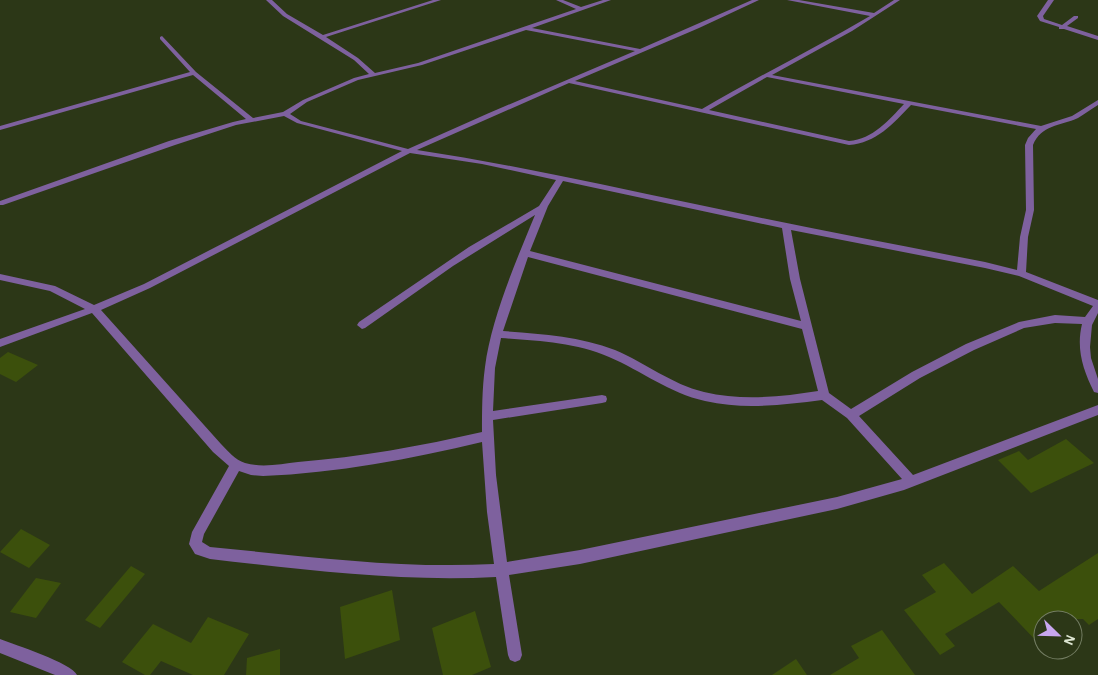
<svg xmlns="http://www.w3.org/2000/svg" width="1098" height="675" font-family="'Alegreya Sans',sans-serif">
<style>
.building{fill:#3c500c}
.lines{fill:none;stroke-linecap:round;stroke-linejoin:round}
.street{fill:#7e619e;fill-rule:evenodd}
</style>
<rect width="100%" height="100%" fill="#2c3717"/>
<g class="building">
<polygon points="8,352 38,365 16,382 0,374 0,358"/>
<polygon points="1066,439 1094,463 1031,493 998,460 1019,451 1028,460"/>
<polygon points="21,529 50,545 29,568 0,552"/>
<polygon points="1098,553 1098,619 1089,625 1083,619 1043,620 1043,648 999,602 945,634 955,646 940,655 904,610 936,592 922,575 944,563 972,594 1013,566 1039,591"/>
<polygon points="131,566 145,574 100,628 85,620"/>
<polygon points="36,578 61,583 36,618 10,612"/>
<polygon points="392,590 400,640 345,659 340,607"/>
<polygon points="475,611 491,667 472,675 443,675 432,628"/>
<polygon points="208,617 249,634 224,675 193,675 161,661 150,675 145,675 122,662 153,624 191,643"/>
<polygon points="882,630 915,675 830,675 859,658 851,646"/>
<polygon points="280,649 280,675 246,675 247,658"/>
<polygon points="796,659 807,675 772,675"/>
</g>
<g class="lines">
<g class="street">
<path d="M266 0H272L287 14 323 35 433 0H441L326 37 358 58 375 73 418 63 576 9 556 0H563L581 7 603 0H611L532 28 640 49 752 0H759L699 28 575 81 702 109C758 76 814 49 870 16L787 0H799L874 13 894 0H900L852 31 772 75 1041 126 1072 116 1098 100V105C1091 109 1085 114 1078 118 1060 126 1041 125 1033 145L1034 210 1028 237 1026 272 1098 300V313L1092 325 1090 347 1091 358 1098 379V393L1094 392C1083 370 1076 349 1082 324L1055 323 1024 328 974 350 920 378 859 416 913 475 1098 405V415L904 490 837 509 580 564 509 575 522 655 520 660 515 662 510 660 508 655 496 577C400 582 305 570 210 559L195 554 189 544 192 532 229 466 213 452 92 313 0 347V339L85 309 50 291 0 280V274L55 286 94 305 144 284 402 151 297 123 284 116 236 125 175 145 3 205H0V201L169 141 233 122 246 119 193 75 0 130V126L190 72 160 39V37L162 36 196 72 253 118 283 112 303 100 354 78 369 74 354 60 283 16ZM526 30 635 51 489 113 408 149 301 121 290 114 307 102 358 80 422 65ZM767 77 904 104C889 120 873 139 849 141L709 110ZM569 83 849 145C876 143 893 124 911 105L1036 129 1028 138 1025 145 1026 210 1020 237 1017 270 985 262C888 243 792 225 695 204 602 185 511 164 417 150ZM410 153 482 164 556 180 539 206 469 247 359 322 357 325 362 329 365 328 453 266 535 215C516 261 491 319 485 367 482 389 482 411 482 432 421 446 360 457 298 462 281 464 262 468 245 463 235 460 228 451 221 444L101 310 150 288ZM563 181 782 228 790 279 801 321 530 251 548 206ZM791 230 985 268 1019 276 1093 306 1085 317 1055 315 1019 322 966 344 912 372 851 409 829 393 800 279ZM528 257 802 329 818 391C780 397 742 401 704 392 671 384 646 363 615 350 579 336 541 334 503 331ZM501 338C537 341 575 342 609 357 642 371 669 393 705 401 744 410 783 405 822 400L847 418 902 479 837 497 580 550 507 562 496 475 493 420 602 403 606 402 607 399 606 396 602 395 493 411 495 368ZM482 442 487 512 494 564C399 569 304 556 210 547L202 542 204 534 239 471 251 475 263 476C337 473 411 459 482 442Z"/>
<polygon points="1048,0 1054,0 1043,16 1044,19 1062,25 1074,16 1078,16 1078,18 1067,26 1098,36 1098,40 1064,29 1059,29 1059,27 1040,21 1037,16"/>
<path d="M0 639C15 645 72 663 77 675H55L0 653Z"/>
</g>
</g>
<g transform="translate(1058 635) rotate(113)"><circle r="24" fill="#2c3717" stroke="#737d62"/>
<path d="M0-4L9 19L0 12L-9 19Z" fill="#c8a6ef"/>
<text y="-8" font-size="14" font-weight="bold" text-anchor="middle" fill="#dde5d2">N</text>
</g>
</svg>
